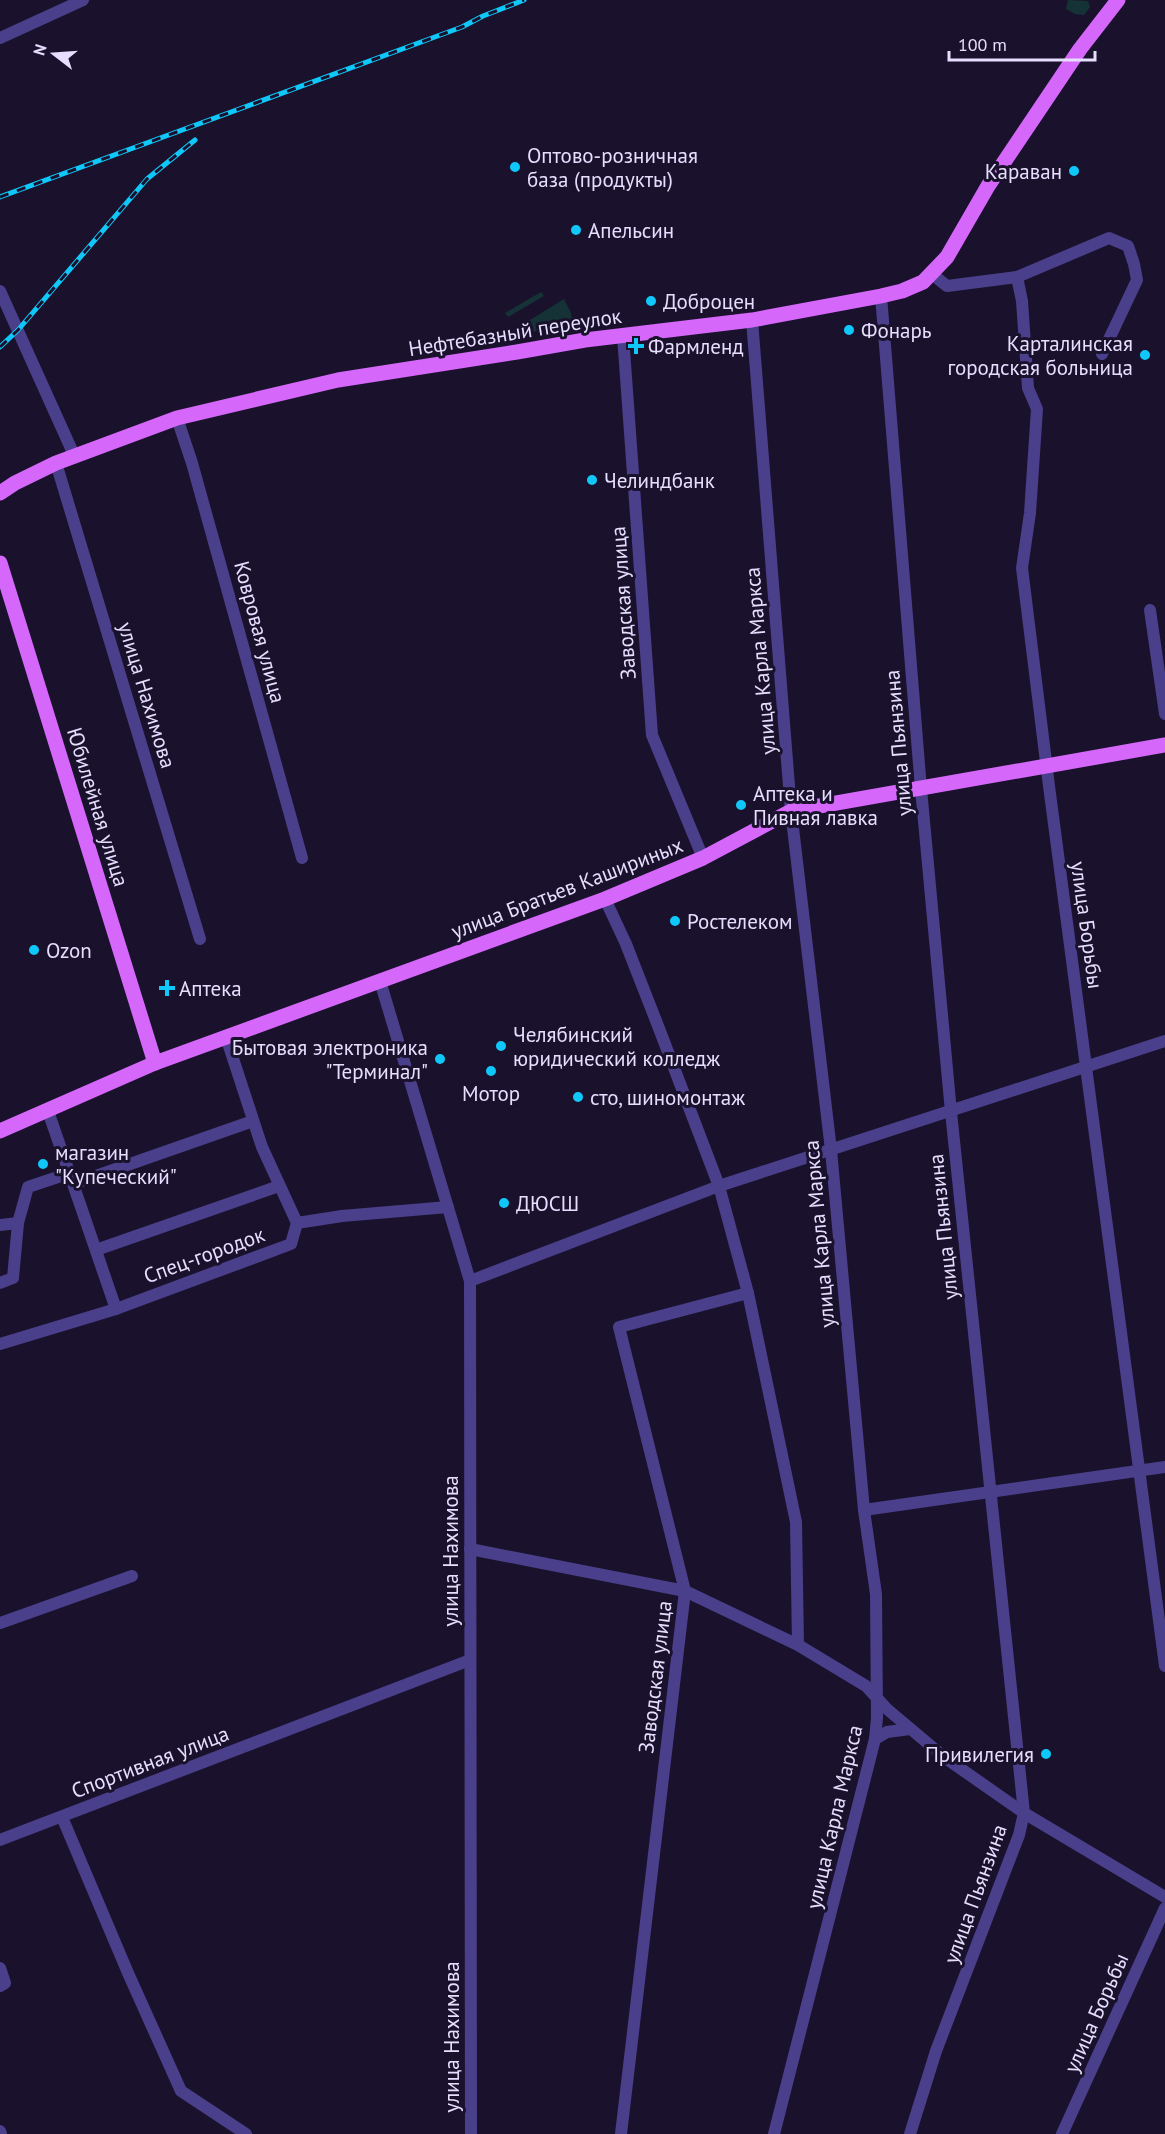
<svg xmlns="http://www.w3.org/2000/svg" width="1165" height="2134" font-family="'PT Sans',sans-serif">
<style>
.green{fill:#153336}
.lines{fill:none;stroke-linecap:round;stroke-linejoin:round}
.minor{stroke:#4a3f8a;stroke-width:12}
.major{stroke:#d568fb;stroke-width:15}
.rail-casing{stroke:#10c7f9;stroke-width:5}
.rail{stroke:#1a122c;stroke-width:3;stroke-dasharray:9;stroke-linecap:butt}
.poi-dot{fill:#10c7f9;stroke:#1a122c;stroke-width:2}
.labels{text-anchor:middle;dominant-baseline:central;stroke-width:6;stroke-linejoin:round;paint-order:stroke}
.poi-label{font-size:21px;fill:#e6defe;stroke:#1a122c;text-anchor:start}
.street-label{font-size:21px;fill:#e6defe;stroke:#1a122c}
</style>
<rect width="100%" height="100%" fill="#1a122c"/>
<g class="green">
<polygon points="1068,0 1088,1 1090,7 1084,15 1075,14 1066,9"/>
<polygon points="541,292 544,296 508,317 505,313"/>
<polygon points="564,299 571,313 573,326 523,333 522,325"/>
</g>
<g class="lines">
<g class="minor">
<polyline points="0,38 83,0"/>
<polyline points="932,274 947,286 1017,277 1022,301 1028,388 1037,409 1030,513 1022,568 1049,786 1165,1666"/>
<polyline points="1017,277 1109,238 1128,246 1134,264 1137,280 1102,354"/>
<polyline points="0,291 74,455"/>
<polyline points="881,296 921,789 951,1112 1024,1813 1019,1835 936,2051 910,2134"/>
<polyline points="752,320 791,811 831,1150 864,1510 876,1594 877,1718 875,1739 774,2134"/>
<polyline points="623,336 652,735 703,858"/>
<polyline points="177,418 192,463 302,858"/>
<polyline points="56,463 200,939"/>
<polyline points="1150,610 1165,714"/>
<polyline points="605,899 626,944 660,1031 719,1186 748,1293 796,1522 798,1645"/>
<polyline points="380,981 470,1281 471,2134"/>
<polyline points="226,1037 262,1147 297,1223"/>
<polyline points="48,1111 116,1309"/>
<polyline points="73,1184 253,1121"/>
<polyline points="0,1225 18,1223"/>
<polyline points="96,1250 279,1186"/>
<polyline points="470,1281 719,1186 1165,1041"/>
<polyline points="0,1283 13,1278 18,1223 28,1187 70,1173"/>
<polyline points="0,1344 116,1309 291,1244 297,1223 342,1216 448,1207"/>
<polyline points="864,1510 1165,1467"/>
<polyline points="470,1549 685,1591 798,1645 866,1686 887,1709 944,1757 1024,1813 1165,1897"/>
<polyline points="0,1623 132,1576"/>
<polyline points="875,1739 887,1732 910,1729"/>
<polyline points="62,1817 128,1973 181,2091 246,2134"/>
<polyline points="0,1840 470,1660"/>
<polyline points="0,1968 5,1983 0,1986"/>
<polyline points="0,2131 1,2134"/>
<polyline points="621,2134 685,1591 619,1327 748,1293"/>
<polyline points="1062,2134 1165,1908"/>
</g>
<g class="major">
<polyline points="0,493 15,483 56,463 177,418 338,380 517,352 585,340 752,320 881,296 902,291 923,282 947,257 988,186 1080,49 1118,0"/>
<polyline points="0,563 155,1063"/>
<polyline points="0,1131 155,1063 605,899 703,858 791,811 1165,745"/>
</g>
<g class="rail-casing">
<g id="rail">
<polyline points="0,197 462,27 483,16 524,0"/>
<polyline points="0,347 18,330 147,179 195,140"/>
</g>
</g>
<use href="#rail" class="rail"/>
</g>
<g class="poi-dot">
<circle cx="515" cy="167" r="6"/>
<circle cx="1074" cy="171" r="6"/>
<circle cx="576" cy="230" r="6"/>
<circle cx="651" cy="301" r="6"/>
<circle cx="849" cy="330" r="6"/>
<path d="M633 337h6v6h6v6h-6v6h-6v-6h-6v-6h6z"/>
<circle cx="1145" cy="355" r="6"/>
<circle cx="592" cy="480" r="6"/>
<circle cx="741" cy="805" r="6"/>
<circle cx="675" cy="921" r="6"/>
<circle cx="34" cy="950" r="6"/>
<path d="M164 979h6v6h6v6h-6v6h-6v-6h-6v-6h6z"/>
<circle cx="501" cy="1046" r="6"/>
<circle cx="440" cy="1059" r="6"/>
<circle cx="491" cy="1071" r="6"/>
<circle cx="578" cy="1097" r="6"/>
<circle cx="43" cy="1164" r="6"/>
<circle cx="504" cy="1203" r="6"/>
<circle cx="1046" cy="1754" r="6"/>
</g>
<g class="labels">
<g class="poi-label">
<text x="527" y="155">Оптово-розничная<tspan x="527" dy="24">база (продукты)</tspan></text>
<text x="1062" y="171" text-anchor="end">Караван</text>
<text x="588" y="230">Апельсин</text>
<text x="663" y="301">Доброцен</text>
<text x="861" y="330">Фонарь</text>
<text x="1133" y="343" text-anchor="end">Карталинская<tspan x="1133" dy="24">городская больница</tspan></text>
<text x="648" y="346">Фармленд</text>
<text x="604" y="480">Челиндбанк</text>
<text x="753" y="793">Аптека и<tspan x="753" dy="24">Пивная лавка</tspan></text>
<text x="687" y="921">Ростелеком</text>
<text x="46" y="950">Ozon</text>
<text x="179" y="988">Аптека</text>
<text x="513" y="1034">Челябинский<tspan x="513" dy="24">юридический колледж</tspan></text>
<text x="428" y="1047" text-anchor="end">Бытовая электроника<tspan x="428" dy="24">"Терминал"</tspan></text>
<text x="491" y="1093" text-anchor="middle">Мотор</text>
<text x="590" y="1097">сто, шиномонтаж</text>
<text x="55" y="1152">магазин<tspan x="55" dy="24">"Купеческий"</tspan></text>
<text x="516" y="1203">ДЮСШ</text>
<text x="1034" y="1754" text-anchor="end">Привилегия</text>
</g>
<g class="street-label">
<text transform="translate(515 332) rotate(-9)">Нефтебазный переулок</text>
<text transform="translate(623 603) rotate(-94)">Заводская улица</text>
<text transform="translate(260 632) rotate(75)">Ковровая улица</text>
<text transform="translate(760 661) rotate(-95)">улица Карла Маркса</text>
<text transform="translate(147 695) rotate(73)">улица Нахимова</text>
<text transform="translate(898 743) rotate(-95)">улица Пьянзина</text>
<text transform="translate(98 807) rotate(73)">Юбилейная улица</text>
<text transform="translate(567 888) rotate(-21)">улица Братьев Кашириных</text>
<text transform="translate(1087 925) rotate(82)">улица Борьбы</text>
<text transform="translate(943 1227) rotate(-96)">улица Пьянзина</text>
<text transform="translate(819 1234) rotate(-95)">улица Карла Маркса</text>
<text transform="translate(204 1255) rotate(-20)">Спец-городок</text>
<text transform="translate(450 1551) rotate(-90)">улица Нахимова</text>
<text transform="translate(655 1677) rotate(-83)">Заводская улица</text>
<text transform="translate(150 1762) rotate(-21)">Спортивная улица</text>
<text transform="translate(834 1817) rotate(-77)">улица Карла Маркса</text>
<text transform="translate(975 1894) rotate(-70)">улица Пьянзина</text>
<text transform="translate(1096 2013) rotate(-66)">улица Борьбы</text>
<text transform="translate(451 2037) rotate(-90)">улица Нахимова</text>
</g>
</g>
<g transform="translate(54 54) rotate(287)" stroke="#1a122c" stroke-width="4.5" paint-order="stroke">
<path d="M0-4.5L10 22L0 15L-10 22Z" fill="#e6defe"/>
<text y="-9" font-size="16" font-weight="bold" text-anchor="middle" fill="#e6defe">N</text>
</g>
<path d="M949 51v9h146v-9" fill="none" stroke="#e6defe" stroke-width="3"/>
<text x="958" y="51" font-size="18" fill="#e6defe" stroke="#1a122c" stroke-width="4.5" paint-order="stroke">100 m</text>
</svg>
